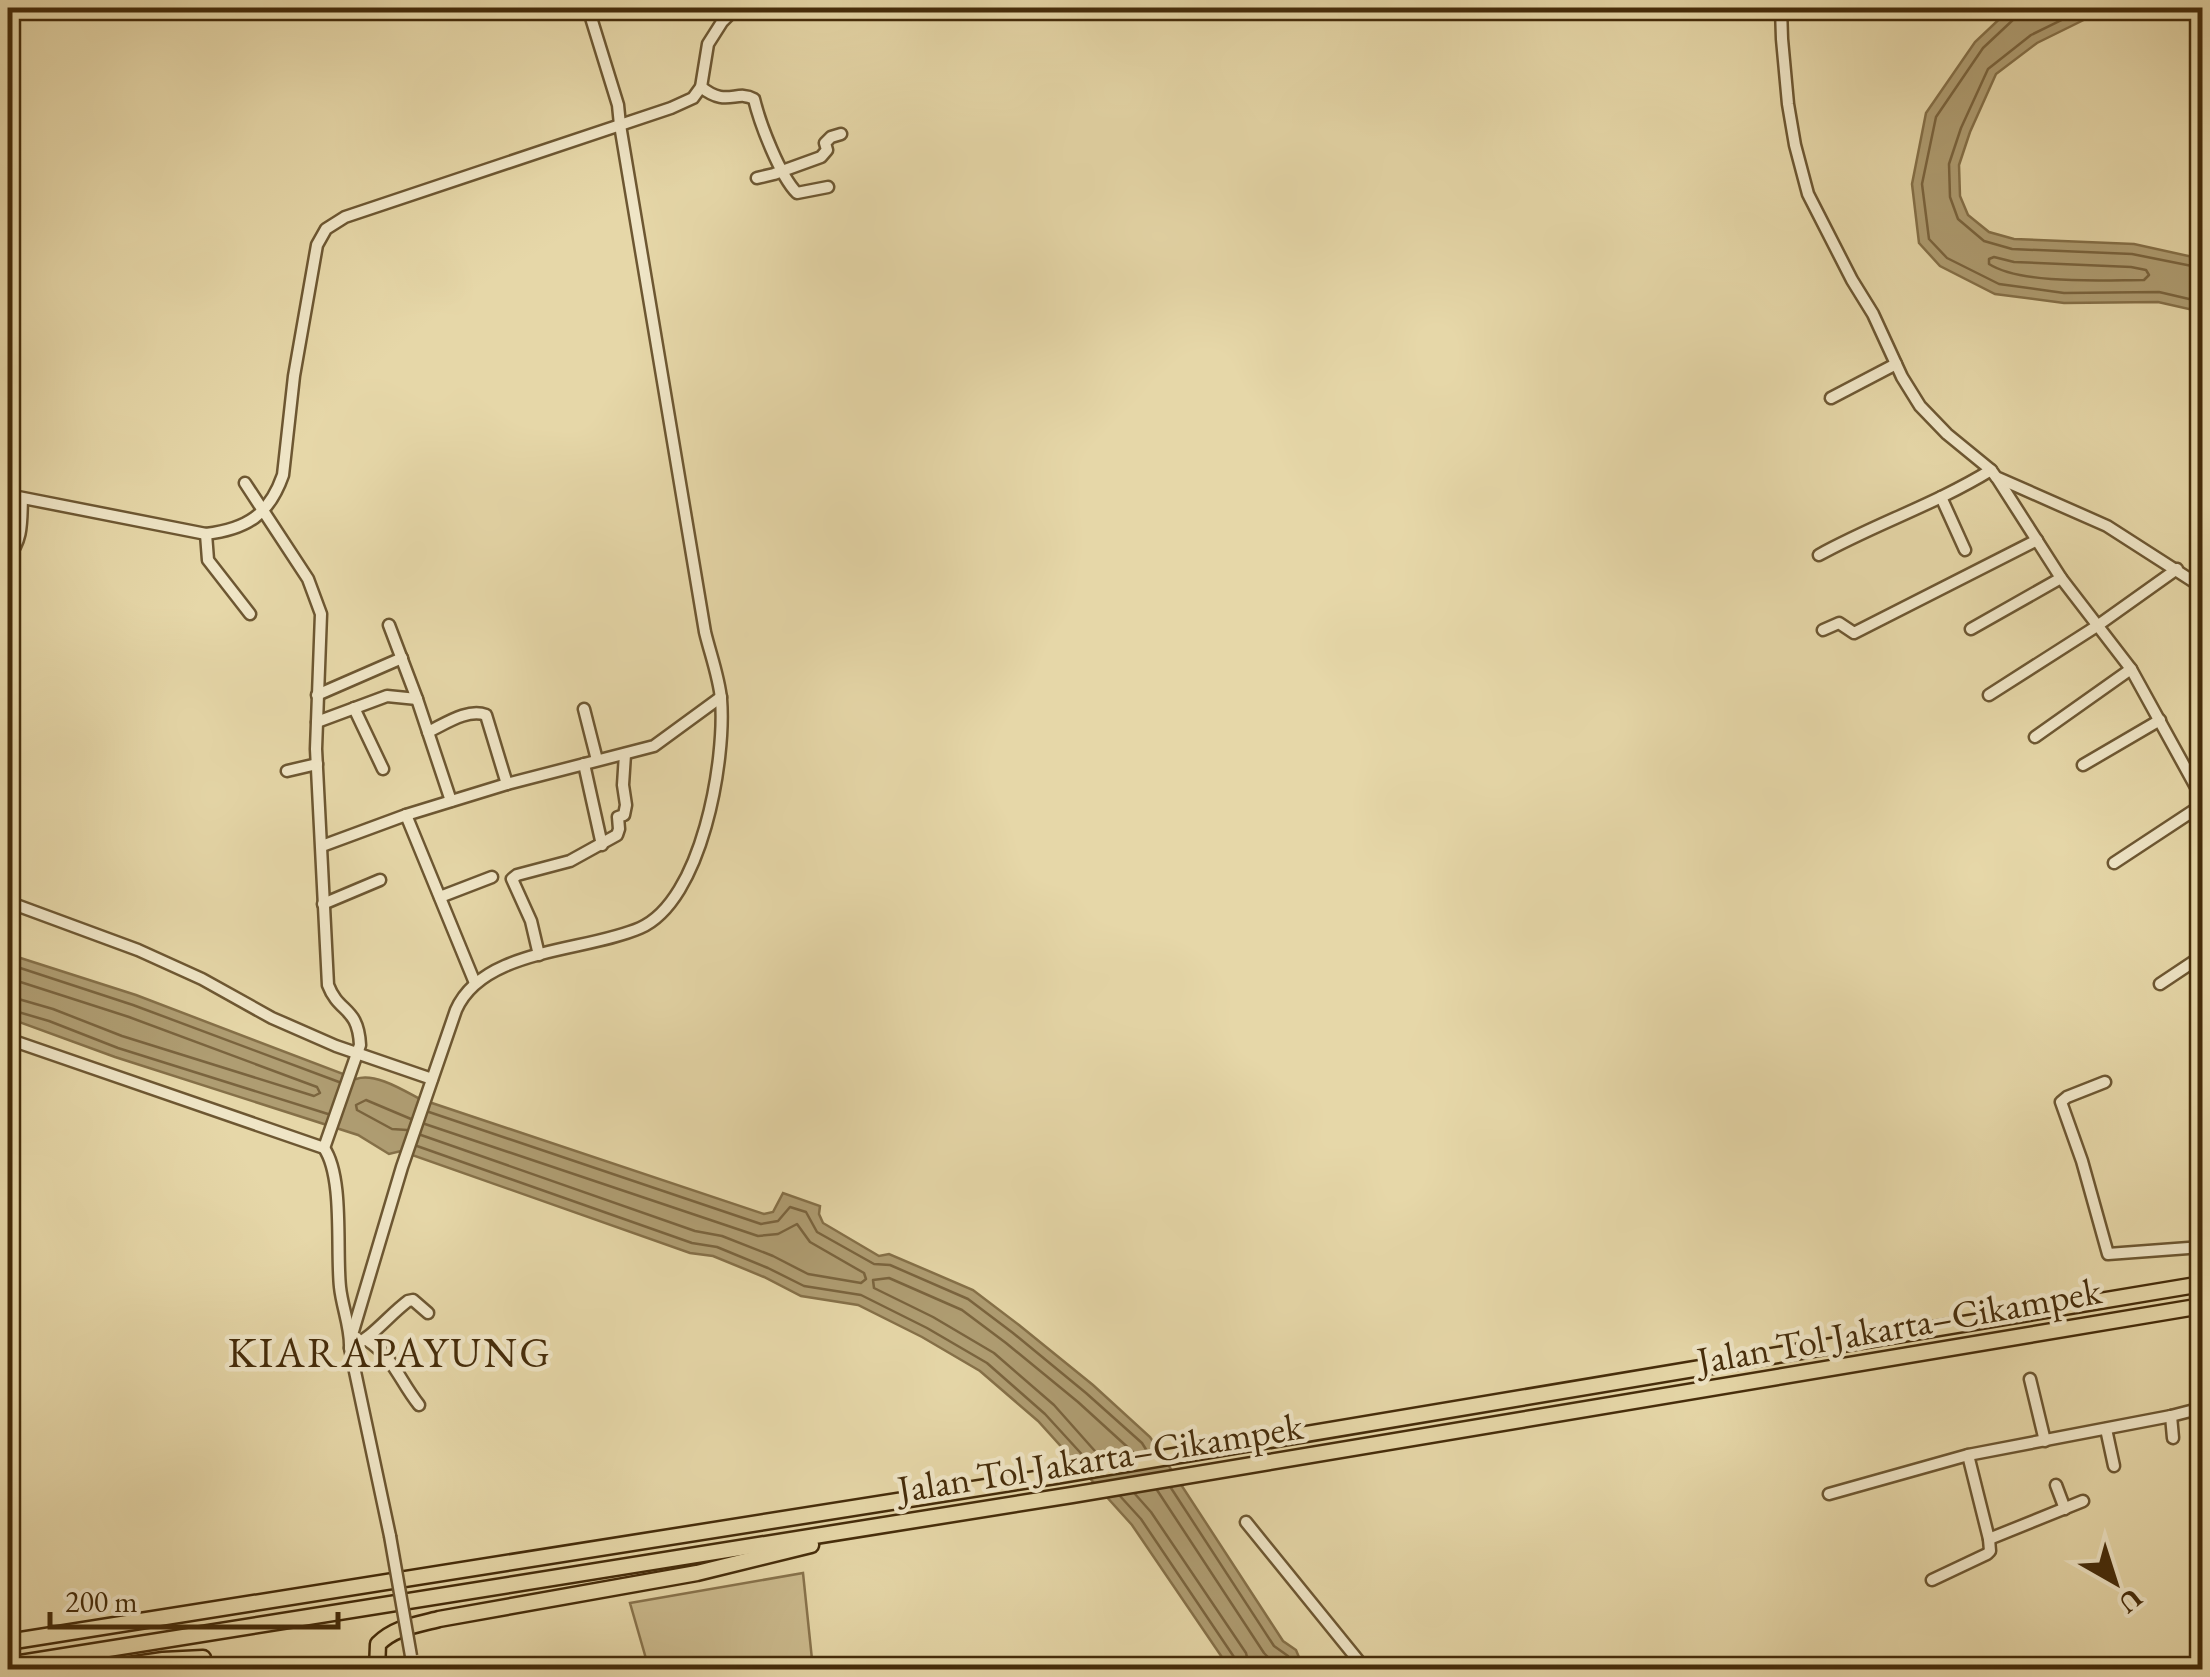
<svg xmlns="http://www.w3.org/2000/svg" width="2210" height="1677" font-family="'EB Garamond',serif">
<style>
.green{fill:#cbba8d;stroke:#88734c;stroke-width:2.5}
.water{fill:#af9d72;stroke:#857048;stroke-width:2.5}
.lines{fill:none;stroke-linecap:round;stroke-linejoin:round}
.shore{stroke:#7a643e;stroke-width:2.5}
.minor-casing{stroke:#6d5732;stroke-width:15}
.highway-casing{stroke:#452c0a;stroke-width:19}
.minor{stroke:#efe5c6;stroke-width:10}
.highway{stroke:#e6d7a8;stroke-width:14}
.minor-bridge-casing{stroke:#6d5732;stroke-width:15;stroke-linecap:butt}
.minor-bridge{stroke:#efe5c6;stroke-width:10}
.labels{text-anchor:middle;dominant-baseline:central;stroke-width:9;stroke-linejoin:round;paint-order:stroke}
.street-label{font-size:38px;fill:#452c0a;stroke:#efe5c6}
.quarter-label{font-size:42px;letter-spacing:2.5px;fill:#452c0a;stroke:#efe5c6}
</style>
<rect width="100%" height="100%" fill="#e6d7a8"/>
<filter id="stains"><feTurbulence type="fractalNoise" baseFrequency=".002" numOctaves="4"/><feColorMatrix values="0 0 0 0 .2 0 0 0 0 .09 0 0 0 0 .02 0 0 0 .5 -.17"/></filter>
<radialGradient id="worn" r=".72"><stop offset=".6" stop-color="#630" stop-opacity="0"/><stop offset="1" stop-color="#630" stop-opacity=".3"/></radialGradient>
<polygon class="green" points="803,1573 813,1669 649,1669 630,1603"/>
<g class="water">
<polygon points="2011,8 2108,8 2037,43 1996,74 1970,132 1959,165 1960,196 1968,215 1989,232 2014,239 2134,244 2202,259 2202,312 2158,302 2064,303 1995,294 1940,266 1919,243 1912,184 1926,113 1975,42"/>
<path d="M8 954 136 995 356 1079C374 1072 403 1090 420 1099L764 1214 773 1212 783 1193 820 1206 819 1214 823 1223 879 1256 889 1254 973 1290 1019 1325 1093 1385 1150 1437 1283 1641 1296 1650 1303 1667 1309 1669H1230L1132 1525 1038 1421 980 1371 922 1337 858 1305 801 1296 764 1277 713 1256 690 1253 401 1151 389 1154 358 1135 115 1057 8 1018Z"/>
</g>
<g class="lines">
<g class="shore">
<polyline points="2017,8 2015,18 1983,48 1936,117 1922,184 1929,239 1947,258 1999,284 2064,293 2159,292 2202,302"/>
<polyline points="2086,8 2031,35 1988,69 1961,128 1949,164 1950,197 1958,219 1984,241 2012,249 2132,254 2202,268"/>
<path d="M1994 257 2014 262 2131 267 2146 270 2149 275 2144 280C2104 280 2022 285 1989 264V259Z"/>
<polyline points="8,964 133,1005 339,1082"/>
<polyline points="8,978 129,1017 317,1087 320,1093 314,1096 122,1036 53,1009 8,996"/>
<polyline points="8,1009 49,1021 118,1048 328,1114"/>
<polyline points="429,1112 761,1224 778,1221 790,1207 806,1212 817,1232 874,1264 890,1265 968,1299 1013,1333 1086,1393 1142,1443 1147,1451"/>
<polyline points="407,1130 392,1129 357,1110 356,1105 366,1100 411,1119"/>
<polyline points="421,1135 695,1231 722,1236 773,1256 808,1274 861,1283 866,1279 864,1273 810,1242 797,1224 778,1234 758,1236 425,1124"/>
<polyline points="417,1146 692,1243 717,1247 768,1268 804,1286 861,1295 927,1328 987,1363 1045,1414 1088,1461"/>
<polyline points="1102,1459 1054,1405 994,1353 933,1317 874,1288 873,1280 889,1278 962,1310 1006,1343 1078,1402 1134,1453"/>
<polyline points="1171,1488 1274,1646 1288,1656 1294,1670"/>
<polyline points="1157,1490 1264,1653 1280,1670"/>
<polyline points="1135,1494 1151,1512 1246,1653 1250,1670"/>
<polyline points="1120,1496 1141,1519 1236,1660 1238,1670"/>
</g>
<g class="minor-casing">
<g id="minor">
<polyline points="1781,8 1782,39 1788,104 1795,145 1808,194 1852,280 1873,314 1902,377 1920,406 1947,434 1991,470 1996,477 2107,526 2202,587"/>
<path d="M701 87C727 108 736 89 754 99 760 124 780 176 797 193L828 187"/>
<polyline points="757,178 774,174 821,157 827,150 825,143 831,137 841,134"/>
<polyline points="1831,398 1896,364"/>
<polyline points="1997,478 2061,578 2131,669 2202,798"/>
<path d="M245 483 308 579 321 614 316 749 328 985C339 1014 358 1006 360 1045L324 1148"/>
<path d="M8 495 206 534C247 529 269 515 283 475L294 376 317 245 326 229 345 217 671 108 693 98 701 87 708 44 722 22 736 8"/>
<polyline points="1941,497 1965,550"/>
<polyline points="206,534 208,560 250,614"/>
<path d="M1819 555C1875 524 1936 504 1991 470"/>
<path d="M8 556C23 541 21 520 22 499"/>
<polyline points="389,625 417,699 451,801"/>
<polyline points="1971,629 2061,578"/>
<polyline points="1823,630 1839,623 1854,633 2037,540"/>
<polyline points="317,695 402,658"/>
<polyline points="1989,695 2097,626 2177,569"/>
<polyline points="354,708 383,769"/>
<polyline points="584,709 597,760"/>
<polyline points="317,722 387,696 417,699"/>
<path d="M428 732C445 724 468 708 486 715L507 784"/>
<polyline points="2035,737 2131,669"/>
<polyline points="584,764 602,845"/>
<polyline points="2083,765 2160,720"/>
<polyline points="287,771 317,764"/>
<polyline points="406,815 475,983"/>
<polyline points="322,846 406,815 507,784 654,746 721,697"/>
<polyline points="2114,863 2202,805"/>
<polyline points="440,897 492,877"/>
<polyline points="8,902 138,950 202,979 272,1018 336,1046 432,1079"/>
<polyline points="323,904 380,880"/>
<polyline points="539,955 531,921 512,879 517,875 570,861 617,835 619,829 618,817 624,815 626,805 623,785 625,754"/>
<polyline points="2160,984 2202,956"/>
<path d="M8 1039 324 1148C344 1177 336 1250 340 1287 342 1307 351 1328 350 1348L390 1536"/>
<polyline points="2105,1082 2067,1097 2061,1102 2082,1161 2108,1254 2202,1247"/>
<path d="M351 1338 402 1167 456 1010C483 948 585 952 640 928 702 901 726 760 721 699 719 677 710 653 705 632L620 125 618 105 588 8"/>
<path d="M367 1340C395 1359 399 1380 419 1405"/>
<path d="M350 1348C373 1337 388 1316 408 1301L413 1300 428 1313"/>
<polyline points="2030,1379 2045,1441"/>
<polyline points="2171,1416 2173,1438"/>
<polyline points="2106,1429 2114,1466"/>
<polyline points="2056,1485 2065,1509"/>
<polyline points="1829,1494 1968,1455 2171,1416 2202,1408"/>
<polyline points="1246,1522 1366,1670"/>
<polyline points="1989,1539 2083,1501"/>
<polyline points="1932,1580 1987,1554 1990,1551 1989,1539 1968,1455"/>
</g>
</g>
<g class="highway-casing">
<g id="highway">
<polyline points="8,1642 1055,1476 2202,1284"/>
<polyline points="8,1665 1072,1495 2202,1306"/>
<polyline points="96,1670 163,1660 203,1658"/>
<path d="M377 1670 378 1644C395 1627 417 1625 439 1619L697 1573 811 1545"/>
</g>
</g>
<use href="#minor" class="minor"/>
<use href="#highway" class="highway"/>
<g class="minor-bridge-casing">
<polyline id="minor-bridge" points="390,1536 411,1656"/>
</g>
<use href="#minor-bridge" class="minor-bridge"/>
</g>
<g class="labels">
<g class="street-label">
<text transform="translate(1899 1325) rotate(-10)">Jalan Tol Jakarta–Cikampek</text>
<text transform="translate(1100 1457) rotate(-9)">Jalan Tol Jakarta–Cikampek</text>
</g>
<g class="quarter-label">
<text x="390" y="1352">KIARAPAYUNG</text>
</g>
</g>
<rect width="2210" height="1677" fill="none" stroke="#e6d7a8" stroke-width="40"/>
<rect x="10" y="10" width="2190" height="1657" fill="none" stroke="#452c0a" stroke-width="5"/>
<rect x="20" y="20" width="2170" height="1637" fill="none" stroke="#452c0a" stroke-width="2.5"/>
<g transform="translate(2115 1582) rotate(141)" stroke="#efe5c6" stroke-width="8" paint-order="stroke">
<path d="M0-8L18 38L0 25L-18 38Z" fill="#452c0a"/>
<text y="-15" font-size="28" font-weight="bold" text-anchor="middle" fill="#452c0a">U</text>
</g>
<path d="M50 1612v15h288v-15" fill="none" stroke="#452c0a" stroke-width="5"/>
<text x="65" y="1612" font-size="30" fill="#452c0a" stroke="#efe5c6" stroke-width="8" paint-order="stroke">200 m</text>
<rect width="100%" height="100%" filter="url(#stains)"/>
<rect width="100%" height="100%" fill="url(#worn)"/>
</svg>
